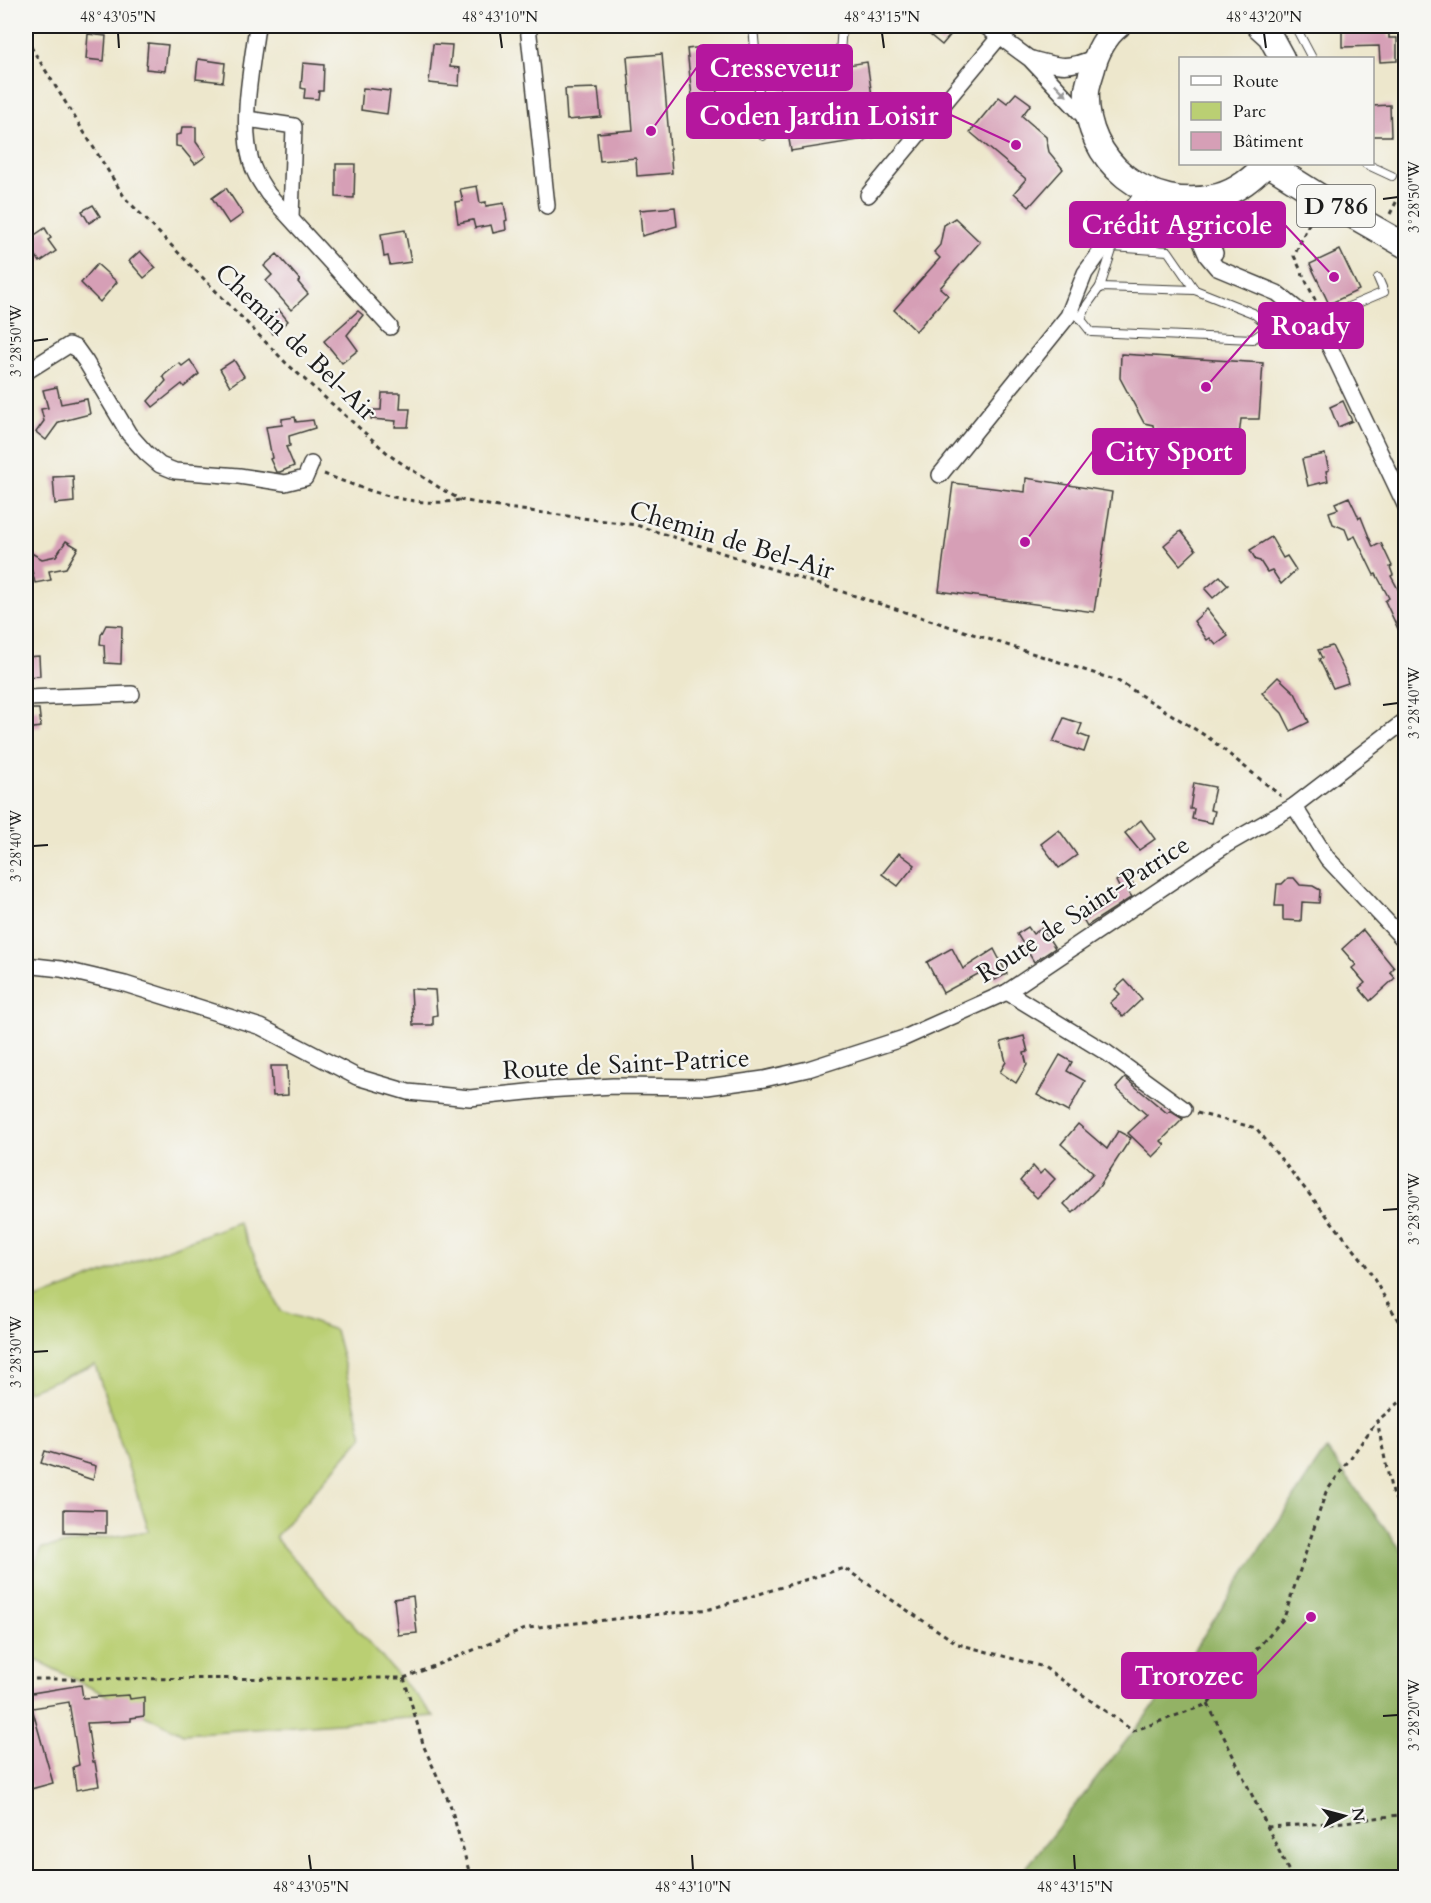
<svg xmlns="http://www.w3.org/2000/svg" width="1431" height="1903" font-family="Cardo,serif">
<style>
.green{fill:#bacf73;stroke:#6b7648;stroke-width:1.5}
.forest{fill:#93b265;stroke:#586740;stroke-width:1.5}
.building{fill:#d69fb6}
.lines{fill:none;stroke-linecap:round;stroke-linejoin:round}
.lane-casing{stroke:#3b3a36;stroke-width:10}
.street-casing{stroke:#3b3a36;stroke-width:18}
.primary-casing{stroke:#3b3a36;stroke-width:27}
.path{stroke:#3b3a36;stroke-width:3;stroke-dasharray:4.5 4.5;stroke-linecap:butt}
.lane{stroke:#fff;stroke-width:8}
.street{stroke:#fff;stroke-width:15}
.primary{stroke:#fff;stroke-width:24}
.oneway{fill:#999}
.ticks{fill:none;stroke:#1c1c1c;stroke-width:2}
.labels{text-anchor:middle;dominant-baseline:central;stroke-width:4.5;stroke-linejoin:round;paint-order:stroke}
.shield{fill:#f6f6f2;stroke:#5d5d5c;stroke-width:1.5}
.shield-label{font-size:24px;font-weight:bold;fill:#1c1c1c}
.street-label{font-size:26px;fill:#1c1c1c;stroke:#f6f6f2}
.leader{fill:none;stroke:#b5179e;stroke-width:2}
.callout-dot{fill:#b5179e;stroke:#f6f6f2;stroke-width:2}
.callout{fill:#b5179e;stroke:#b5179e;stroke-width:2}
.callout-label{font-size:27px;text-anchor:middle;font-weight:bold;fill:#fff}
.neatline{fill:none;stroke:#1c1c1c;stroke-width:2}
.ticks-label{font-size:15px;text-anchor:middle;fill:#1c1c1c}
</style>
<rect width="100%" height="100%" fill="#f6f6f2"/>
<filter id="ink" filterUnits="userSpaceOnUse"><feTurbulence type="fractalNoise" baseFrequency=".0167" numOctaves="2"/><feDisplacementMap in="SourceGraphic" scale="12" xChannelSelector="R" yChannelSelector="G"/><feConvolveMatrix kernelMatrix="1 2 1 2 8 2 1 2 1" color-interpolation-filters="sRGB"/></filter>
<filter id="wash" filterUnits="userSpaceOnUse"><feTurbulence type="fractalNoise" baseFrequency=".008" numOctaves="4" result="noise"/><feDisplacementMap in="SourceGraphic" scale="24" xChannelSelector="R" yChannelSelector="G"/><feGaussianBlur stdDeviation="1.35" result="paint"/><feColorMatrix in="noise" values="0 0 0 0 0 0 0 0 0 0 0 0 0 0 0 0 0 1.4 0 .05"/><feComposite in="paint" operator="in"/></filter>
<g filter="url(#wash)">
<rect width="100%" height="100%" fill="#ede7cc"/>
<polygon class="green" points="238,1222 281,1311 335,1330 363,1436 275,1537 434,1716 183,1734 26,1655 26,1587 42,1548 149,1531 95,1365 26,1392 26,1303"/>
<polygon class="forest" points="1326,1449 1405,1555 1405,1877 1034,1877 1026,1868 1175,1679"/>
<g id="blocks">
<g class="building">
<polygon points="919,26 958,26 942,45"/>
<polygon points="1342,26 1389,26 1389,38 1397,38 1397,61 1380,62 1379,46 1342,47"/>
<polygon points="88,34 106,36 104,61 86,59"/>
<polygon points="148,43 168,45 165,71 146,69"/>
<polygon points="433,44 452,45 450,67 460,68 459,86 429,83"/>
<polygon points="712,46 717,94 692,97 687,49"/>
<polygon points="662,54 672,173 637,176 636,158 600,161 597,133 633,130 627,57"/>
<polygon points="198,59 225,63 223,82 196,79"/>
<polygon points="867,62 878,137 791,151 778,76"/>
<polygon points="303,63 324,65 323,91 319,91 318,99 304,98 305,89 301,88"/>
<polygon points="363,88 390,91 387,114 361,110"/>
<polygon points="598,88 601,117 567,120 565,89"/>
<polygon points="1016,93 1031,104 1022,116 1046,137 1049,152 1063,169 1029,207 1014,193 1026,179 970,132 999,97 1007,103"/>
<polygon points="1390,105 1391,136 1372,136 1372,106"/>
<polygon points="182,127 196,127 196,142 206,156 195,164 181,147 176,146 176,135 181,134"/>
<polygon points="336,164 355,164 354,198 336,197"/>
<polygon points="477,186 480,203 486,202 486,206 504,203 507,220 505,221 506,230 493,233 491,225 475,228 473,220 458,223 455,202 463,201 460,189"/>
<polygon points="226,188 243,214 229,224 212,198"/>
<polygon points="93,205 100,216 89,223 82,211"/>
<polygon points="675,207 677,226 642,236 640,210"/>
<polygon points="955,218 980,242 940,288 948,295 916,331 894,310 940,258 934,252 940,245 944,225"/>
<polygon points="45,228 51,238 48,240 56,251 40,262 26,241"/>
<polygon points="405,230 411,262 390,265 388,256 384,257 381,234"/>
<polygon points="1340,250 1359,290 1329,304 1310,264"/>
<polygon points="140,251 156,268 144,278 129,261"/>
<polygon points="277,254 300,280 298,282 308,294 291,310 266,281 272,275 264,266"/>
<polygon points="97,264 117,282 100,302 81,283"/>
<polygon points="279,310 288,321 273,334 263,321"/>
<polygon points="358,311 363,315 347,335 358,350 342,363 324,341"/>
<polygon points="1121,354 1263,363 1259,419 1241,419 1239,436 1154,430 1153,425 1144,423 1120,378"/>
<polygon points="190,360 199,374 184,387 182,384 153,407 148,401 166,381 163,376 179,363 182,366"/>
<polygon points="234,360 244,376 230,386 220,369"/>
<polygon points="57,387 61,404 87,399 90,414 59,422 46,440 36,432 44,421 41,409 48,408 43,390"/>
<polygon points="382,393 401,393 400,409 410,409 408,427 395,427 396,421 371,419 371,410 381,410"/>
<polygon points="1343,401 1352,421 1338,427 1330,407"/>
<polygon points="295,417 296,422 313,420 315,428 289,436 290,446 286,447 294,466 280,472 276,472 270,459 272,458 266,427 282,425 282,419"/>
<polygon points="1325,454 1329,470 1326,471 1328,481 1308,486 1302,459"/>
<polygon points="73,476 74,502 55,504 53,477"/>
<polygon points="1026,478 1112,492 1094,612 939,591 953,483 1025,492"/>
<polygon points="1349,497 1359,518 1361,517 1373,547 1381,543 1392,566 1390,567 1393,575 1391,576 1406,604 1406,646 1385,601 1389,598 1376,574 1374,575 1355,536 1349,539 1345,529 1333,524 1329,512 1338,509 1335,503"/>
<polygon points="1181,531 1196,550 1180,565 1164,545"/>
<polygon points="1271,537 1283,558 1287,556 1296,570 1281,584 1272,570 1267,572 1260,561 1256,560 1250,550"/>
<polygon points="66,541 78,548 66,568 49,571 51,580 35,583 32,571 26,567 26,550 42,559 56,556"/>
<polygon points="1220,576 1228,585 1213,598 1205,589"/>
<polygon points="1207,609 1228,636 1216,645 1210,638 1207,640 1194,621"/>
<polygon points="106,625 122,626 121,664 105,663 104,645 100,644 101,635"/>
<polygon points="1332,646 1344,670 1348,683 1333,688 1319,659 1322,658 1318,650"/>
<polygon points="39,656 40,676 26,677 26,657"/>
<polygon points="1278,677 1295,693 1309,722 1291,731 1282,713 1262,693"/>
<polygon points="26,709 39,709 41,727 26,729"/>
<polygon points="1064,718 1082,724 1078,734 1089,738 1084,752 1053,742"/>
<polygon points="1194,783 1215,787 1210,810 1215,811 1212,823 1192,819 1194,809 1190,809"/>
<polygon points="1141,820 1155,839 1139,850 1125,833"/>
<polygon points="1059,830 1077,855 1059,868 1041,844"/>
<polygon points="899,853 915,865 898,886 882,874"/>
<polygon points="1126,874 1134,885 1127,890 1132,897 1087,926 1082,917 1114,896 1114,893 1120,889 1116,881"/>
<polygon points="1288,878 1294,878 1300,885 1313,886 1320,890 1319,903 1302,902 1301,921 1283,920 1283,906 1275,906 1277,884 1282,884"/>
<polygon points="1028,927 1033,934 1042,928 1055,948 1034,962 1017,934"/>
<polygon points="1363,930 1394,968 1390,972 1395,978 1370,1001 1359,988 1365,983 1352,968 1356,965 1342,949"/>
<polygon points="952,948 963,969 994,949 1007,974 995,980 989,968 943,993 927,962"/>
<polygon points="1125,980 1142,999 1123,1017 1110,1003 1120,994 1115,989"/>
<polygon points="411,989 435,990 437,1015 433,1016 433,1025 413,1025"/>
<polygon points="1024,1036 1028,1052 1024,1053 1027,1065 1016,1083 1000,1072 1006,1062 1001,1042"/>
<polygon points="1060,1055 1072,1062 1067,1071 1085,1081 1068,1112 1037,1095"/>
<polygon points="271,1066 287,1066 288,1095 273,1096"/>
<polygon points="1125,1078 1167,1113 1170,1111 1183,1119 1161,1141 1165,1145 1153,1157 1128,1133 1147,1115 1116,1088"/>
<polygon points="1078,1124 1107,1149 1118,1131 1131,1138 1099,1187 1073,1213 1064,1204 1093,1173 1061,1144"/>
<polygon points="1033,1166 1040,1174 1045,1169 1055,1179 1037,1198 1020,1181"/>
<polygon points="45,1451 96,1466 93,1480 41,1463"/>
<polygon points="64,1509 106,1510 106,1533 64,1532"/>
<polygon points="413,1596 417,1633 398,1635 394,1599"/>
<polygon points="81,1685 83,1698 129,1695 130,1699 144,1697 144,1716 131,1718 131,1721 87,1723 93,1762 95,1762 99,1786 76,1790 73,1767 79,1765 69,1702 32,1708 53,1783 31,1789 26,1770 26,1694"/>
</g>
</g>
</g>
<g filter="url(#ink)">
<use href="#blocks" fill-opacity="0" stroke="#3b3a36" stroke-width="1.5"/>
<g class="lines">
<g class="lane-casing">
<g id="lane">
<polyline points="1295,26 1312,58"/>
<polyline points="758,66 840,53 842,26"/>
<polyline points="763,136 753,27 766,26"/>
<polyline points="1366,164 1392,176"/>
<polyline points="1100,287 1113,247 1168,251 1195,290"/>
<polyline points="1071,307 1091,332 1253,339 1280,320 1292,304"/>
<polyline points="1081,319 1087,305 1100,287 1195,290 1253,313 1270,327"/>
<polyline points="1313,322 1384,292 1378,278"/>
</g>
</g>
<g class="street-casing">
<g id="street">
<path d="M257 26C252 65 240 123 251 161 254 174 261 183 268 194L390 327"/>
<polyline points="528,26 547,206"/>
<polyline points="985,26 1030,59 1088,121"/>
<path d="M1032 59C1061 67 1068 69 1095 57"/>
<polyline points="247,119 294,126 291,218"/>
<polyline points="868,195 1000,36"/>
<polyline points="1177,200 1193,224 1207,256 1217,268 1277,293 1313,322 1325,337 1406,507"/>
<path d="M1215 253C1205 233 1212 216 1219 196"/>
<polyline points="26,372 69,345 76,348 86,362 129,434 146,453 160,465 175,471 239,476 285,483 305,478 311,464"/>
<polyline points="940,475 1068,316 1085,273 1145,191"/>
<polyline points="26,698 132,694"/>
<polyline points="1294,806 1327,858 1406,942"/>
<polyline points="26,965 61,969 125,984 261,1027 357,1077 408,1092 470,1098 546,1090 613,1086 707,1087 764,1079 808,1069 904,1038 1007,992 1226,845 1294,806 1406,720"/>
<polyline points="1007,992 1107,1053 1184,1109"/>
</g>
</g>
<g class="primary-casing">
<g id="primary">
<path d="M1118 26C1106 35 1096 54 1093 68 1091 75 1088 83 1087 90 1083 163 1150 213 1218 196 1238 191 1253 177 1267 164"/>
<polyline points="1259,26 1270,36 1282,58"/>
<polyline points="1268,164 1327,201 1406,246"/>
</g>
</g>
<g class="path">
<polyline points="26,39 125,198 286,363 392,457 443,490 461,500 499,507 636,525 1118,681 1209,738 1281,796"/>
<polyline points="1390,214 1406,183"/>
<polyline points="1313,215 1294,256 1317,304"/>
<path d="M324 474C366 490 414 509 459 500"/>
<polyline points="1197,1113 1256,1128 1364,1262 1406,1334"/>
<polyline points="1406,1397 1377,1421 1392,1493 1406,1518"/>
<polyline points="404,1678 424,1747 450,1804 471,1878"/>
<polyline points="26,1679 404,1678 528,1628 710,1609 844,1568 958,1644 1044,1667 1133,1731 1208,1704 1284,1618 1326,1492 1377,1421"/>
<polyline points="1208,1704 1292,1878"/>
<polyline points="1267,1827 1345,1822 1406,1814"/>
</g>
<use href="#lane" class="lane"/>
<use href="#street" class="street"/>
<use href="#primary" class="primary"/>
</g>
<defs><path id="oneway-solid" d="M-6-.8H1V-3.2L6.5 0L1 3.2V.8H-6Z" transform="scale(1.5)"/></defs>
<use class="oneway" href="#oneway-solid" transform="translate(1061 90) rotate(46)"/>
</g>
<path class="ticks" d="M118 33 119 48M500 33 502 48M882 33 884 48M1264 33 1266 48M1383 199 1398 197M33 341 48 339M1383 705 1398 703M33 846 48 845M1383 1210 1398 1209M33 1352 48 1351M1383 1716 1398 1715M309 1855 311 1870M692 1855 693 1870M1074 1855 1075 1870"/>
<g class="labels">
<rect class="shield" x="1297" y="185" width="78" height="42" rx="4.5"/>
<g class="shield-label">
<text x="1336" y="206">D 786</text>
</g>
<g class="street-label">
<text transform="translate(296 342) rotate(44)">Chemin de Bel-Air</text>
<text transform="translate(732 540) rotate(17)">Chemin de Bel-Air</text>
<text transform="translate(1083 909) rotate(-33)">Route de Saint-Patrice</text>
<text transform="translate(626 1064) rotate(-3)">Route de Saint-Patrice</text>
</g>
</g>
<path class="leader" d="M651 131L697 67M1016 145L951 115M1334 277L1285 225M1206 387L1259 326M1025 542L1093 451M1311 1617L1256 1675"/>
<g class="callout-dot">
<circle cx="651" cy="131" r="6"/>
<circle cx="1016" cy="145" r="6"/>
<circle cx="1334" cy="277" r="6"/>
<circle cx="1206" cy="387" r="6"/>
<circle cx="1025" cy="542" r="6"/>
<circle cx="1311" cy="1617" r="6"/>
</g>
<g class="callout">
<rect x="697" y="45" width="155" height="45" rx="6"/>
<rect x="687" y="93" width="264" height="45" rx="6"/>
<rect x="1070" y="202" width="215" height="45" rx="6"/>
<rect x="1259" y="303" width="104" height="45" rx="6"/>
<rect x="1093" y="429" width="152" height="45" rx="6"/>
<rect x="1122" y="1653" width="134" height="45" rx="6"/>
</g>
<g class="callout-label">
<text x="775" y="77">Cresseveur</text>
<text x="819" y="125">Coden Jardin Loisir</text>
<text x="1177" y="234">Crédit Agricole</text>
<text x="1311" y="335">Roady</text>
<text x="1169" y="461">City Sport</text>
<text x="1189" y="1685">Trorozec</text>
</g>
<rect width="1431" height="1903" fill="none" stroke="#f6f6f2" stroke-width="66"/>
<rect x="1179" y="57" width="195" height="108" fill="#f6f6f2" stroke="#9f9f9c" stroke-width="1.5"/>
<rect x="1191" y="76" width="30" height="9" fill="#ffffff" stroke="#9f9f9c" stroke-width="1.5"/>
<text x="1233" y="87" font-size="18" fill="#1c1c1c">Route</text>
<rect x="1191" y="102" width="30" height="18" fill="#bacf73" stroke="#9f9f9c" stroke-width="1.5"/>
<text x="1233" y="117" font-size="18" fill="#1c1c1c">Parc</text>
<rect x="1191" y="132" width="30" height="18" fill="#d69fb6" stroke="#9f9f9c" stroke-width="1.5"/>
<text x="1233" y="147" font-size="18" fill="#1c1c1c">Bâtiment</text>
<g transform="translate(1344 1816) rotate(84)" stroke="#f6f6f2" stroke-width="4.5" paint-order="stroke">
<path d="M0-4.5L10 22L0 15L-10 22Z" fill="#1c1c1c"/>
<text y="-9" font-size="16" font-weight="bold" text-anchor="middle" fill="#1c1c1c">N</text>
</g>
<rect x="33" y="33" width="1365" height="1837" class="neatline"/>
<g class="ticks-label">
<text x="118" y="22">48°43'05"N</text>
<text x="500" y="22">48°43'10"N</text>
<text x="882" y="22">48°43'15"N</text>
<text x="1264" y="22">48°43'20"N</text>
<text transform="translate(1414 197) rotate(-90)" y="5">3°28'50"W</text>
<text transform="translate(16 341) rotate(-90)" y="5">3°28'50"W</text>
<text transform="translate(1414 703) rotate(-90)" y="5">3°28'40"W</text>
<text transform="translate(16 846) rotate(-90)" y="5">3°28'40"W</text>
<text transform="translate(1414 1209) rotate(-90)" y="5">3°28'30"W</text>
<text transform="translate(16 1352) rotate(-90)" y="5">3°28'30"W</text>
<text transform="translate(1414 1715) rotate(-90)" y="5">3°28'20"W</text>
<text x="311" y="1892">48°43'05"N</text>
<text x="693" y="1892">48°43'10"N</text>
<text x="1075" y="1892">48°43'15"N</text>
</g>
</svg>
